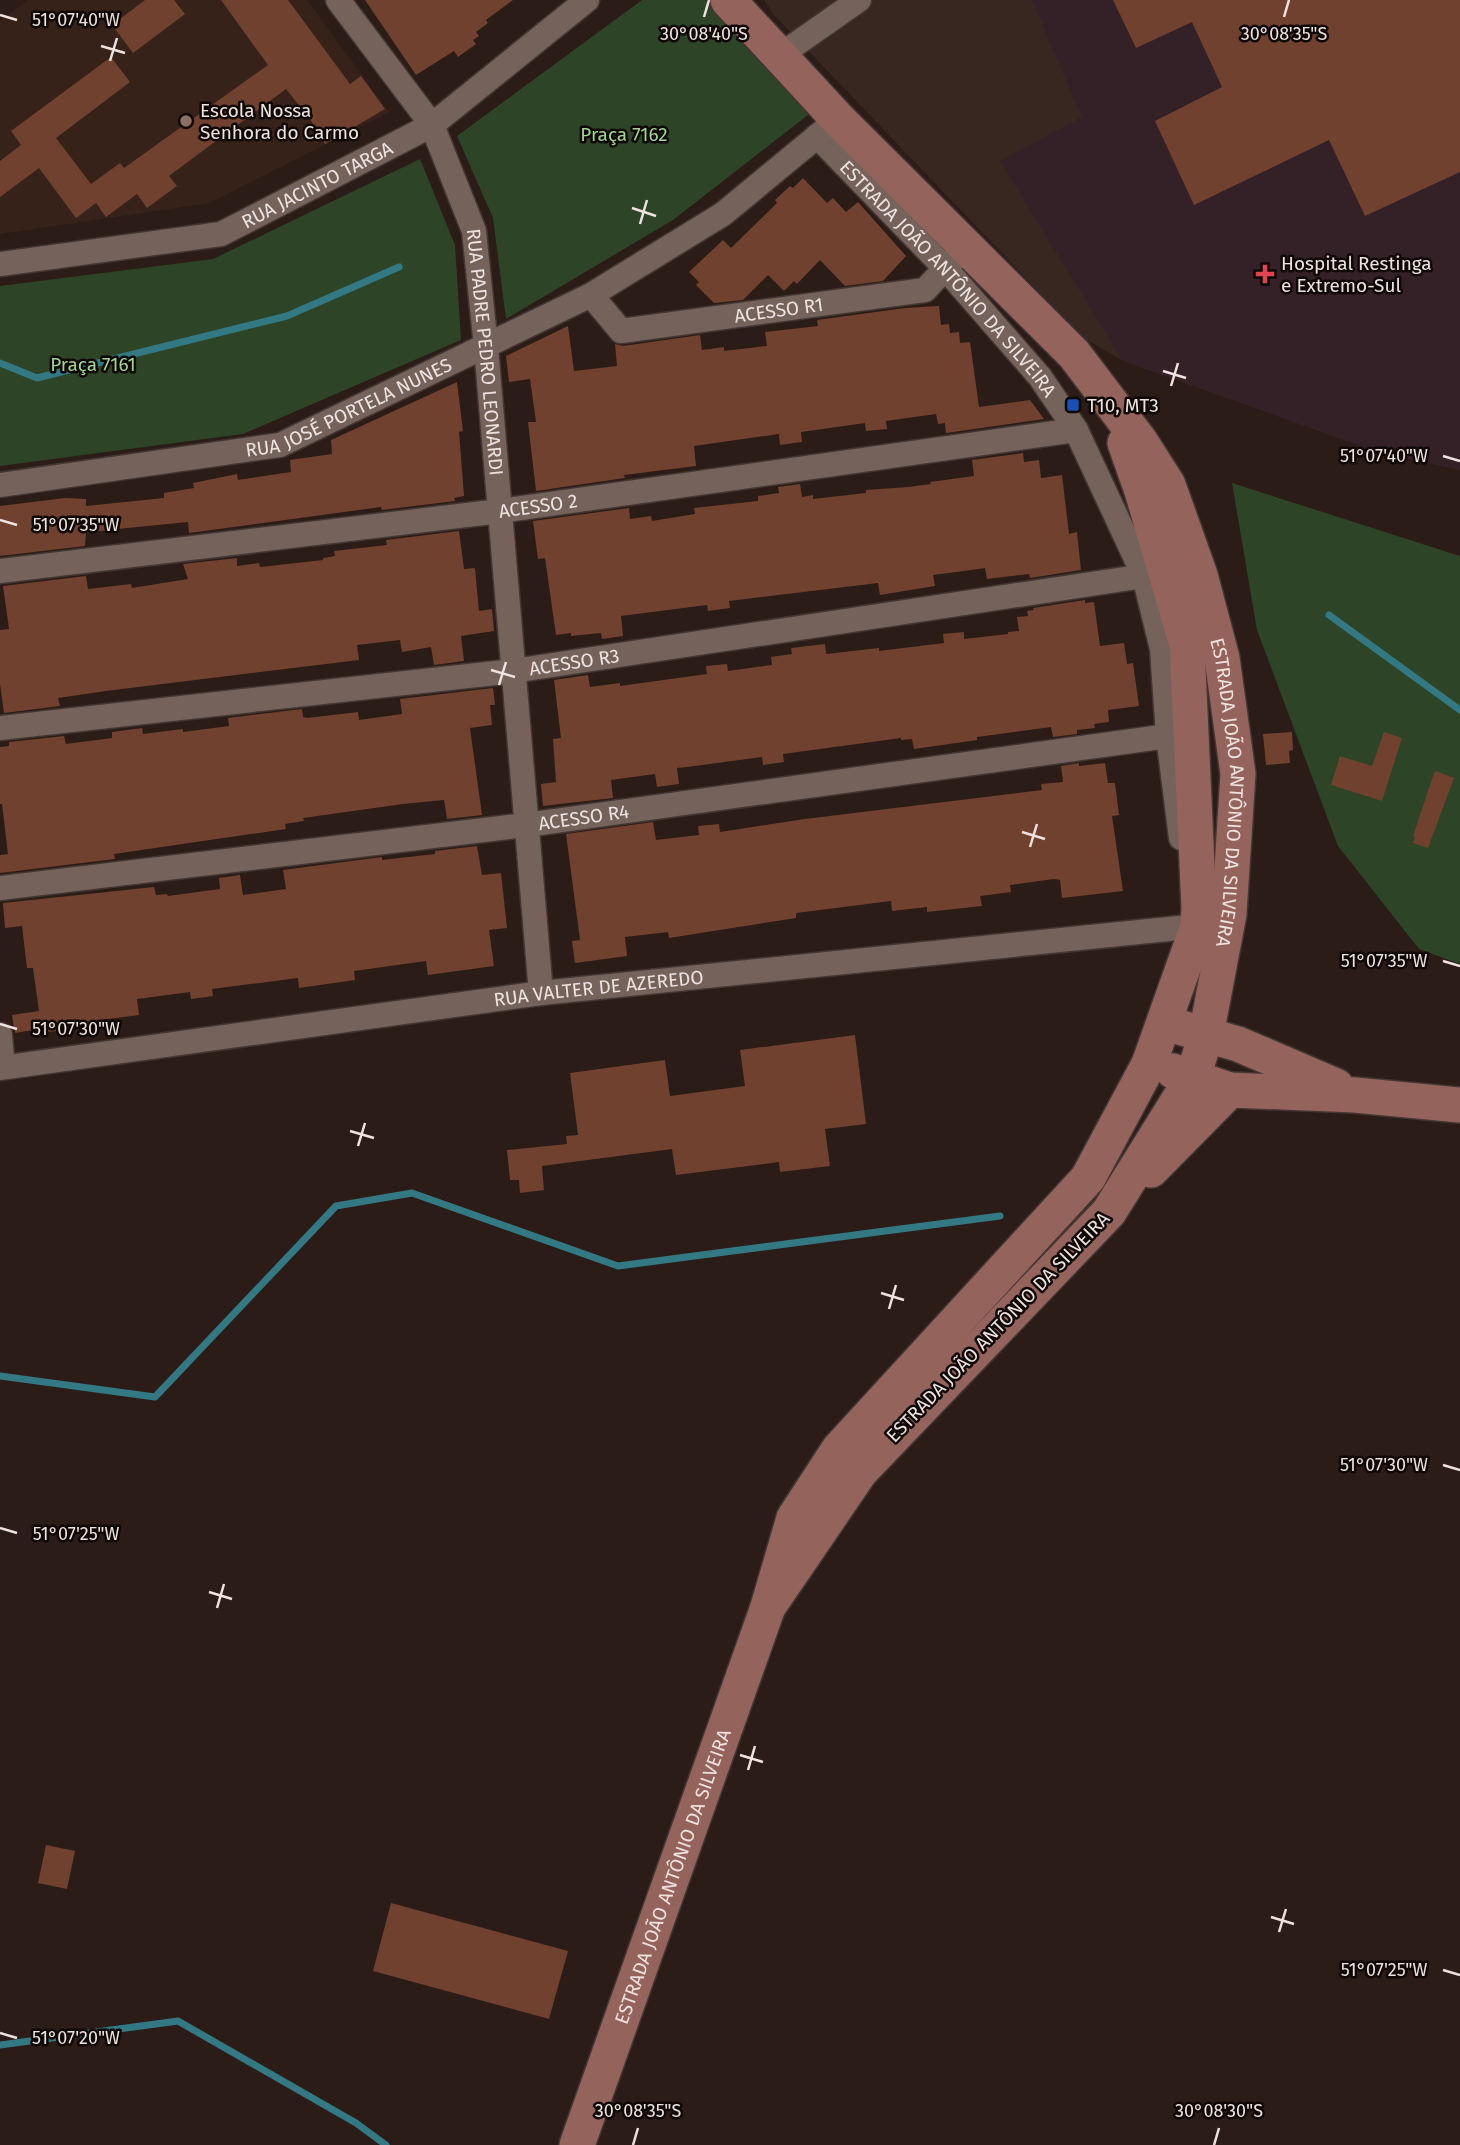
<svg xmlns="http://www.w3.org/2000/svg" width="1460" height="2145" font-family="'Fira Sans',sans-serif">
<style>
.built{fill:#37221a}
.industrial{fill:#382621}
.medical{fill:#342127}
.green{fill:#2d4426}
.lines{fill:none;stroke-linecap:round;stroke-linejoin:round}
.stream{stroke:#327983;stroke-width:7}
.building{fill:#70412e}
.street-casing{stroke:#433633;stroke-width:27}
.secondary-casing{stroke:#433633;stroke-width:38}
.street{stroke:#74625b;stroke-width:24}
.secondary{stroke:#94635b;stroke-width:35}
.ticks{fill:none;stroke:#ede2df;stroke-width:2.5}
.education-dot{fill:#8d6e63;stroke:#0f0806;stroke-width:2.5}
.health-dot{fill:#e0444e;stroke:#0f0806;stroke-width:2.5}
.transit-dot{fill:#1a4fb4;stroke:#0f0806;stroke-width:2.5}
.labels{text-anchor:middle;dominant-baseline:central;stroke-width:5;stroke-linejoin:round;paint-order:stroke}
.poi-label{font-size:19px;fill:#ede2df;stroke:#0f0806;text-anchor:start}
.park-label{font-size:19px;fill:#a1d393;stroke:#0f0806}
.street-label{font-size:19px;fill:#ede2df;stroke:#0f0806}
.ticks-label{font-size:18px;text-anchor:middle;fill:#ede2df;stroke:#0f0806;stroke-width:5;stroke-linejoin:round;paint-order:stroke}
</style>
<rect width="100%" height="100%" fill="#2b1c17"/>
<polygon class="built" points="28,0 307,0 389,112 210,203 0,234 0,21"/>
<polygon class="industrial" points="764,0 1460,0 1460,470 1384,454 1123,361 1082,337 774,15"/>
<polygon class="medical" points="1032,0 1460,0 1460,470 1384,454 1123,361 1000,161 1082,117"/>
<g class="green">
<polygon points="642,0 706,0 813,111 673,220 506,319 493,218 457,136"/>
<polygon points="420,159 455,245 461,340 243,434 0,466 0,286 213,259"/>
<polygon points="1232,483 1460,556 1460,964 1419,949 1338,846 1257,630"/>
</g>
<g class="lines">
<g class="stream">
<polyline points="0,363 37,378 287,316 399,267"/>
<polyline points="1329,615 1460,710"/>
<polyline points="0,1376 155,1397 336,1206 412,1193 618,1266 1000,1216"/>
<polyline points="0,2045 178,2021 356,2123 386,2145"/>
</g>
</g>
<g class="building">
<polygon points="145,0 174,0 185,14 133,53 112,25"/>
<polygon points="221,0 288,0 350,84 361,76 385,109 325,144 303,107 301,108 286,89 169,176 177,186 147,208 137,194 106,217 96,203 76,218 39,168 0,197 0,161 21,145 11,131 111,57 130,82 56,138 91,184 120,163 124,168 268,65"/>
<polygon points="365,0 513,0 486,20 488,23 476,32 479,36 473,40 476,44 458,57 454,51 416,75"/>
<polygon points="1113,0 1460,0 1460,172 1365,216 1329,140 1194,205 1155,121 1222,87 1192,22 1136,48"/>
<polygon points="803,178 827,203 833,198 846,212 858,202 906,256 883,281 845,286 820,260 797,284 794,281 784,291 768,275 743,300 714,303 696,285 699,282 689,272 723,240 731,248 777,203 775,200 790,186 793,188"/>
<polygon points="939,306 941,325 949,324 950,333 959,332 960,343 970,342 979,407 1030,400 1044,419 946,433 945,423 938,424 936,414 886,421 887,429 866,431 865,423 801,432 802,442 780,445 779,434 694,446 696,466 624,475 625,478 536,491 528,422 536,422 530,379 509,382 506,356 568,326 574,371 617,366 615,344 623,346 700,335 702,350 724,347 724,351 767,346 765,332 818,326 817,320 905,308"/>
<polygon points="457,382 463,431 459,432 464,496 454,498 455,501 382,510 381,507 189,533 188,522 117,529 86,533 85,546 0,556 0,506 65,498 86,499 86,506 164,498 164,493 194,488 193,483 237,474 238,480 291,472 290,460 332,454 331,440"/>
<polygon points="1023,453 1024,462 1039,460 1041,478 1062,475 1069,534 1077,532 1081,570 1030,578 1029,574 987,579 985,568 964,571 933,575 935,586 880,595 878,583 729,601 730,608 708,611 707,605 621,616 623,636 602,639 601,633 571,636 571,633 556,635 545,558 538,559 533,521 629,508 630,519 651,516 652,521 695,514 694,508 758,501 758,496 779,493 778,487 800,484 802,497 813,495 813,499 866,493 866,490 908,487 931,484 930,482 974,476 972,460"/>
<polygon points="459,531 464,569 475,568 479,611 492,609 494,631 461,636 464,661 434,665 431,647 402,652 400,640 357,645 359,660 106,691 58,698 60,706 4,713 0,684 0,630 9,629 3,586 86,576 88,589 131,584 132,588 188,579 183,564 237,558 237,566 259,563 260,567 323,560 323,558 335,556 334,551 387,545 386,540"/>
<polygon points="1085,600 1085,603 1094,602 1100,646 1124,643 1127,664 1133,663 1139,706 1108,710 1109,722 1094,724 1095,728 1077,730 1077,734 1053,737 1051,727 977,737 977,740 914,749 912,739 901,740 901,738 783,754 784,762 763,765 762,757 687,767 677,768 679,784 657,787 655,774 611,780 613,798 543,806 541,784 556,782 553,739 561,738 554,680 588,675 590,687 620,683 620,686 707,674 706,666 727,664 728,671 772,665 771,657 792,654 791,648 825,644 826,654 879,648 879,651 944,643 943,634 964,632 964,639 1008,634 1008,632 1019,631 1017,617 1028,616 1027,611 1034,610 1033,608"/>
<polygon points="493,688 495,705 490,705 492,725 470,728 482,815 447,819 444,800 403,804 303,818 304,821 285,824 286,829 114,854 115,859 0,873 0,855 8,854 2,804 0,804 0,747 9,746 9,742 64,736 66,744 112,738 112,732 142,728 143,734 183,729 183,732 229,726 228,718 302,709 303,717 307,718 358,712 359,720 402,714 400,699"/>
<polygon points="1292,732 1293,750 1289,751 1290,763 1266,765 1263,734"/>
<polygon points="1384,732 1402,738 1382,801 1331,785 1340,756 1372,766"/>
<polygon points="1079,763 1079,766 1105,763 1108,783 1115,783 1119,815 1112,816 1123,891 1062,898 1060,880 1054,879 1010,885 1011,892 980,896 982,906 927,912 927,907 892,911 891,901 796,913 796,918 669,938 668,932 625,937 627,956 575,963 572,941 580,940 566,834 653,822 656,840 699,835 698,826 719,824 720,832 805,819 1042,790 1041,784 1063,782 1061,766"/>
<polygon points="1436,771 1454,778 1428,848 1413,843 1415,837 1413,836 1434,773"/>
<polygon points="477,846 482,875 501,873 507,928 489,930 494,966 428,975 426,961 354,971 355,980 299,988 298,978 212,989 213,996 191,999 190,992 137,999 139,1015 85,1022 86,1027 33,1034 33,1030 15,1033 12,1015 39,1011 33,968 27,968 22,926 5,928 3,903 154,887 156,895 167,894 168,896 220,889 219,878 240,875 243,895 286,889 283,870 382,857 382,860 435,854 435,851"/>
<polygon points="855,1035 866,1124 825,1129 830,1166 780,1172 779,1162 676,1175 672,1149 542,1166 544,1190 520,1193 519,1180 510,1180 507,1150 567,1144 566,1136 578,1135 570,1073 665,1060 670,1096 745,1086 740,1050"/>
<polygon points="46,1845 75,1851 67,1889 38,1883"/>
<polygon points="391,1903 568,1951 549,2019 373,1971"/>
</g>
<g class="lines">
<g class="street-casing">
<g id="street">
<path id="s1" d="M338 0 432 125 474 231 486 347 541 993"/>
<polyline points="779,56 859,0"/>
<path id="s2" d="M817 136 945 268 1040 377 1076 430 1144 576 1162 649 1168 736 1181 838"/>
<path id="s3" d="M0 264 221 234 432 125 587 0"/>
<path id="s4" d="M591 295 621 331 925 290 955 258"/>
<path id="s5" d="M0 485 280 445 591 295 723 214 838 119"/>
<path id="s6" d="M0 571 500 511 1076 430"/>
<path id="s7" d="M0 728 513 671 1144 576"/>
<path id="s8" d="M0 888 526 825 1168 736"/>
<polyline points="0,1035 3,1067"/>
<path id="s9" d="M0 1068 541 993 1198 926"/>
</g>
</g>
<g class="secondary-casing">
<g id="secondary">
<path id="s10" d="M728 0 838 119 1074 354 1140 441 1168 485 1200 575 1222 658 1238 774 1229 914 1206 1035 1193 1077 1109 1212 860 1472 768 1607"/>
<polyline points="1182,1028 1238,1044 1336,1086"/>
<polyline points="1173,1071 1230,1090 1355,1095 1460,1105"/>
<polyline points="1151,1170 1230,1090"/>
<path id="s11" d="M577 2145 768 1607 794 1518 839 1449 1088 1178 1149 1064 1198 926 1199 909 1187 645 1142 491 1125 443"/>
</g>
</g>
<use href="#street" class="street"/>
<use href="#secondary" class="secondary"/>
</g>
<path class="ticks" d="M0 15 17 20M704 17 709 0M1284 17 1289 0M101 46 125 53M110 61 117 38M632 208 656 216M640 224 647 200M1163 371 1186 378M1171 386 1178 363M1443 456 1460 461M0 520 17 525M491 670 515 677M499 685 506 662M1022 832 1045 839M1030 847 1037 824M1443 961 1460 966M0 1024 17 1029M350 1131 374 1138M358 1146 365 1123M881 1293 904 1300M889 1309 896 1285M1443 1465 1460 1470M0 1528 17 1533M209 1592 232 1599M217 1608 224 1584M740 1755 763 1762M748 1770 755 1746M1271 1917 1294 1924M1279 1932 1286 1909M1443 1970 1460 1975M0 2033 17 2038M633 2145 638 2128M1214 2145 1219 2128"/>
<circle class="education-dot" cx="186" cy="121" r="7"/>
<path class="health-dot" d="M1261.5 263.5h7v7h7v7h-7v7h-7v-7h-7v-7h7z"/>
<rect class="transit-dot" x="1066" y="398" width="14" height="14" rx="3.5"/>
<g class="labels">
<g class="poi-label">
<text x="200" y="110">Escola Nossa<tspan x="200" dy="22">Senhora do Carmo</tspan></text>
<text x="1281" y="263">Hospital Restinga<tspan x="1281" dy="22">e Extremo-Sul</tspan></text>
<text x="1087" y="405">T10, MT3</text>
</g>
<g class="park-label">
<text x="624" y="134">Praça 7162</text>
<text x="93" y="364">Praça 7161</text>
</g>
<g class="street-label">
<text stroke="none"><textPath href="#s3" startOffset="331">RUA JACINTO TARGA</textPath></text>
<text stroke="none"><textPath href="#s2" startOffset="194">ESTRADA JOÃO ANTÔNIO DA SILVEIRA</textPath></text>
<text stroke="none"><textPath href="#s4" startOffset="206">ACESSO R1</textPath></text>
<text stroke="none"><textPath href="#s1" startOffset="392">RUA PADRE PEDRO LEONARDI</textPath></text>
<text stroke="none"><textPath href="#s5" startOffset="360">RUA JOSÉ PORTELA NUNES</textPath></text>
<text stroke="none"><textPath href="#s6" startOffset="542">ACESSO 2</textPath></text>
<text stroke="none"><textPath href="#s7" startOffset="578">ACESSO R3</textPath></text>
<text stroke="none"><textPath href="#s10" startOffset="973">ESTRADA JOÃO ANTÔNIO DA SILVEIRA</textPath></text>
<text stroke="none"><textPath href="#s8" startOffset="588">ACESSO R4</textPath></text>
<text stroke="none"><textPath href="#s9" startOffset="604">RUA VALTER DE AZEREDO</textPath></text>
<text transform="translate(998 1327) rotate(-46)">ESTRADA JOÃO ANTÔNIO DA SILVEIRA</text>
<text stroke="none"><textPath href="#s11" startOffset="285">ESTRADA JOÃO ANTÔNIO DA SILVEIRA</textPath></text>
</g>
</g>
<g class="ticks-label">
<text x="76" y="26">51°07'40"W</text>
<text x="704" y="40">30°08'40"S</text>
<text x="1284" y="40">30°08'35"S</text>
<text x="1384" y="462">51°07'40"W</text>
<text x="76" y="531">51°07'35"W</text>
<text x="1384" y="967">51°07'35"W</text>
<text x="76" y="1035">51°07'30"W</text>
<text x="1384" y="1471">51°07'30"W</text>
<text x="76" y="1540">51°07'25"W</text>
<text x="1384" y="1976">51°07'25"W</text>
<text x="76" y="2044">51°07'20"W</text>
<text x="638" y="2117">30°08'35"S</text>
<text x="1219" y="2117">30°08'30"S</text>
</g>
</svg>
